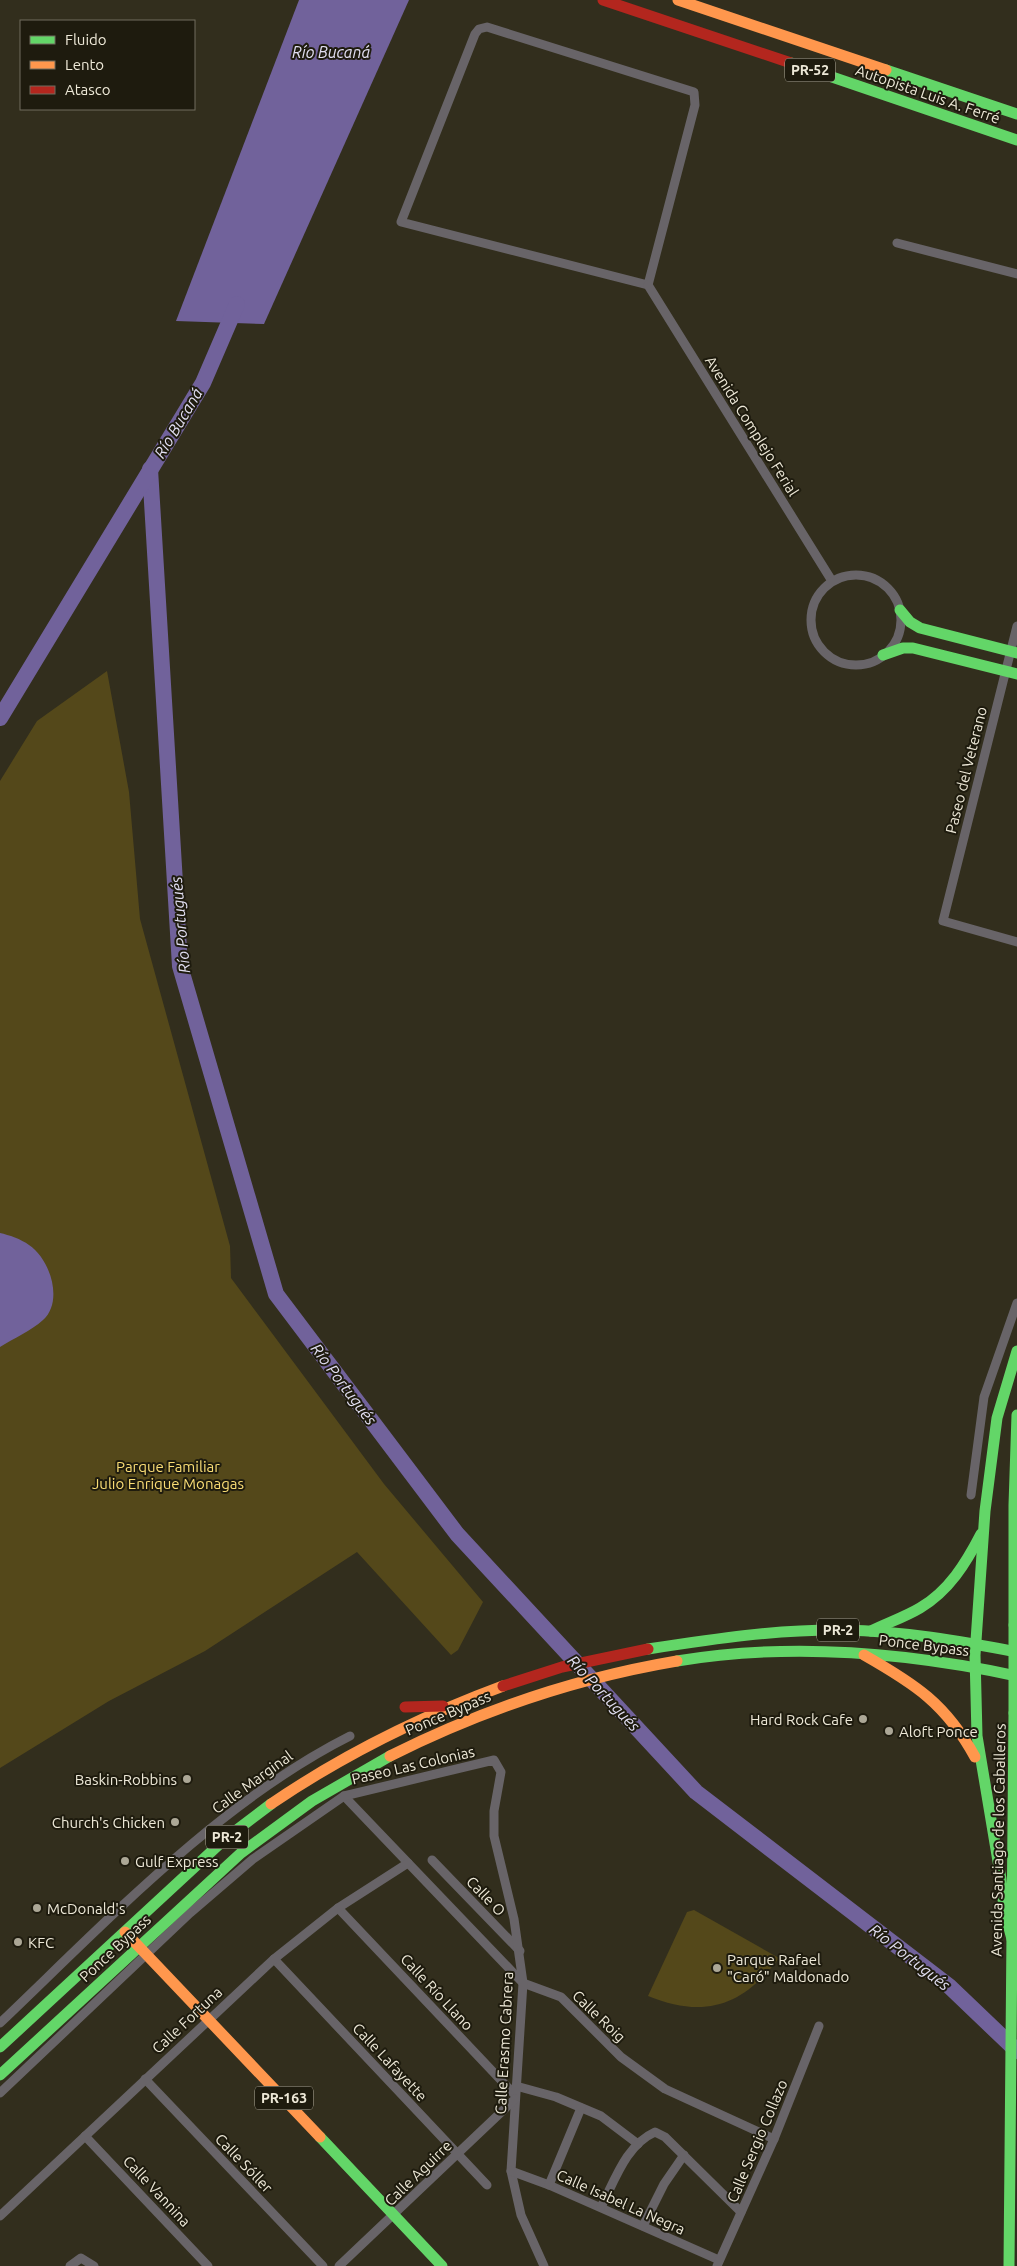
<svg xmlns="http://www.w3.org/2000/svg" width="1017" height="2266" font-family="Ubuntu,sans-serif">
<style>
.green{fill:#54481a}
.water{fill:#71629b}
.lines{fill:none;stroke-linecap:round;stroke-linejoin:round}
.river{stroke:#71629b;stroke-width:16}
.street{stroke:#686468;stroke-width:9}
.fast{stroke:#63d668;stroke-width:11}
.slow{stroke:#ff974d;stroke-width:11}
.jam{stroke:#b3261e;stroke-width:11}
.fast-bridge{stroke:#63d668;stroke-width:11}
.poi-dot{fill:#aca796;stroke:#1e1b0e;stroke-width:2}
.labels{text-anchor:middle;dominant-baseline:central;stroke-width:4;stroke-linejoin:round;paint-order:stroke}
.shield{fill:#1e1b0e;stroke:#afaa9b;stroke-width:1}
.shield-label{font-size:14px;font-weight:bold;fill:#ede8d7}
.street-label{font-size:15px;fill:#ede8d7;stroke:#1e1b0e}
.park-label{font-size:15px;fill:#fadd75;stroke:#1e1b0e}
.poi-label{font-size:15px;fill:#ede8d7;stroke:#1e1b0e;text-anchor:start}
.water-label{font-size:16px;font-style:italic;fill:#e2dff2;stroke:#1e1b0e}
</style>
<rect width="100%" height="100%" fill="#322e1d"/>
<g class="green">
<polygon points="107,671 129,792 140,919 230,1246 231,1278 384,1484 483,1602 458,1650 451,1655 357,1552 205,1651 109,1701 0,1768 0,781 37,721"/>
<path d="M694 1910 779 1958C743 2006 704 2019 648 1996L687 1912Z"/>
</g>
<g class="water">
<polygon points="299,0 409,0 264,324 176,321"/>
<path d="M0 1233C9 1235 21 1239 29 1245 50 1259 64 1301 43 1320 31 1331 14 1338 0 1347Z"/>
</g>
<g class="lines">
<g class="river">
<polyline points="150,469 180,966 276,1294 457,1534 696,1792 949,1986 1017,2051"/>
<polyline points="0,718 203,383 237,304"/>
</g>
<g class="street">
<polygon points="487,27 694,92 695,105 648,285 401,222 475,34 479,29"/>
<polyline points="897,243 1017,274"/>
<polyline points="648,285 832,581"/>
<circle cx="856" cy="620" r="45"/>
<polyline points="1017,626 943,921 1017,942"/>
<polyline points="971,1495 984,1397 1017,1303"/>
<polyline points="344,1796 523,1983 561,1997 621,2057 665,2089 774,2139"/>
<polyline points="432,1860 520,1951"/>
<polyline points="338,1908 515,2095"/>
<polyline points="274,1959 487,2185"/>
<path d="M0 2023C105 1923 219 1802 350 1736"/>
<polyline points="145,2079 323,2266"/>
<polyline points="516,2086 556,2097 601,2116 638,2144"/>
<polyline points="0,2093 190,1913 253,1859 344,1796 494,1760 501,1772 494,1811 494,1836 514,1919 523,1983 511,2171 521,2215 544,2266"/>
<polyline points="85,2136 208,2266"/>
<polyline points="511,2171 549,2185 719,2260"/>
<polyline points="549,2185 581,2108"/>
<path d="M601 2207C615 2180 626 2145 655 2132L665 2137 741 2212"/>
<polyline points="0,2216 274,1959 338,1908 408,1863"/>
<polyline points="643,2226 664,2184 684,2155"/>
<polyline points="70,2266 81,2258 94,2266"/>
<polyline points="339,2266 515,2099"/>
<polyline points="717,2266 774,2139 819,2026"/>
</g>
<g class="fast">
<polyline points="791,63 1017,140"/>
<polyline points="886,70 1017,114"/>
<polyline points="900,610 910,622 920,628 1017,653"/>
<polyline points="883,655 903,648 913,648 1017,674"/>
<polyline points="1014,1625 1014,1505 1017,1415"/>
<path d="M871 1631C887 1623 905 1617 920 1608 949 1591 966 1563 981 1534"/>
<path d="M648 1649C713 1639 778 1629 844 1630 902 1631 960 1641 1017 1652"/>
<path d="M677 1661C791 1642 905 1652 1017 1676"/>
<polyline points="1012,1939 1004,1909 1001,1879 977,1736 975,1655 985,1511 997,1418 1017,1351"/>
<polyline points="0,2047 225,1839 271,1804"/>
<polyline points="0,2075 241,1853 312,1801 390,1756"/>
<polyline points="320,2137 442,2266"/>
<polyline points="1009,2266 1014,1713"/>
</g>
<g class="slow">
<polyline points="678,0 886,70"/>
<path d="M864 1655C915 1684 946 1704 975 1757"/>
<path d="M390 1756C482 1710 576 1678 677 1661"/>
<path d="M271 1804C343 1755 422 1716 503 1686"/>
<polyline points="125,1932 320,2137"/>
</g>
<g class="jam">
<polyline points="603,0 791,63"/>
<polyline points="503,1686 562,1667 648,1649"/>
<polyline points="405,1707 443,1706"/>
</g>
<polyline class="fast-bridge" points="1014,1625 1014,1713"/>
</g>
<g class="poi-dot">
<circle cx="863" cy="1719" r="5"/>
<circle cx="889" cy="1731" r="5"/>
<circle cx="187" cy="1779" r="5"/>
<circle cx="175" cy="1822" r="5"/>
<circle cx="125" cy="1861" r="5"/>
<circle cx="37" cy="1908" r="5"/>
<circle cx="18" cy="1942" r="5"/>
<circle cx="717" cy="1968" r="5"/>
</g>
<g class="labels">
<g class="shield">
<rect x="785" y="58.5" width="50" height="23" rx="4"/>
<rect x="817" y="1618.5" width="42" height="23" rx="4"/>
<rect x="206" y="1825.5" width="42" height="23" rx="4"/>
<rect x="255" y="2086.5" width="58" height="23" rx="4"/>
</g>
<g class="shield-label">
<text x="810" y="70">PR-52</text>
<text x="838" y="1630">PR-2</text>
<text x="227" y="1837">PR-2</text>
<text x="284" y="2098">PR-163</text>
</g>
<g class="street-label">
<text transform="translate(928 94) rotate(19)">Autopista Luis A. Ferré</text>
<text transform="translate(752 426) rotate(58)">Avenida Complejo Ferial</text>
<text transform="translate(966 770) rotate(-76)">Paseo del Veterano</text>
<text transform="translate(924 1645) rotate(7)">Ponce Bypass</text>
<text transform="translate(448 1713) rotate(-23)">Ponce Bypass</text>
<text transform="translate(413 1765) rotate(-13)">Paseo Las Colonias</text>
<text transform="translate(252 1782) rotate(-36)">Calle Marginal</text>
<text transform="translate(998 1840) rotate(-89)">Avenida Santiago de los Caballeros</text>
<text transform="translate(486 1896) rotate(46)">Calle O</text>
<text transform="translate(115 1948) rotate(-43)">Ponce Bypass</text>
<text transform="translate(437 1992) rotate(47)">Calle Río Llano</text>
<text transform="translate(599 2016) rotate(44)">Calle Roig</text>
<text transform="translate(187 2020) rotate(-43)">Calle Fortuna</text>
<text transform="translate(504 2043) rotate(-87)">Calle Erasmo Cabrera</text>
<text transform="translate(390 2062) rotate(47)">Calle Lafayette</text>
<text transform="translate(757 2141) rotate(-67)">Calle Sergio Collazo</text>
<text transform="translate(244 2163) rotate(46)">Calle Sóller</text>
<text transform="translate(418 2173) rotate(-44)">Calle Aguirre</text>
<text transform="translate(157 2191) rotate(47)">Calle Vannina</text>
<text transform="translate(621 2202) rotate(24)">Calle Isabel La Negra</text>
</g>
<g class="park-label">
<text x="168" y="1466">Parque Familiar<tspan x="168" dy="17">Julio Enrique Monagas</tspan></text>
</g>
<g class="poi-label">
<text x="853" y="1719" text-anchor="end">Hard Rock Cafe</text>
<text x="899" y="1731">Aloft Ponce</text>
<text x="177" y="1779" text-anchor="end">Baskin-Robbins</text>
<text x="165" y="1822" text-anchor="end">Church's Chicken</text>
<text x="135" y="1861">Gulf Express</text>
<text x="47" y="1908">McDonald's</text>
<text x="28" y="1942">KFC</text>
<text x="727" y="1959">Parque Rafael<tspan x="727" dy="17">"Caró" Maldonado</tspan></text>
</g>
<g class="water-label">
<text x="331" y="52">Río Bucaná</text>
<text transform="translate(178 423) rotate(-59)">Río Bucaná</text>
<text transform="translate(180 925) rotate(-95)">Río Portugués</text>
<text transform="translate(344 1384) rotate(53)">Río Portugués</text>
<text transform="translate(604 1693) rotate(47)">Río Portugués</text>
<text transform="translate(910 1957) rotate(38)">Río Portugués</text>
</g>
</g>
<rect x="20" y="20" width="175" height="90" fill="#1e1b0e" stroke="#716d5e"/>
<rect x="30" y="36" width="25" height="8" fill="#63d668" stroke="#716d5e"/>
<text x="65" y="45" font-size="15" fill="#ede8d7">Fluido</text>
<rect x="30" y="61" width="25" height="8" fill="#ff974d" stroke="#716d5e"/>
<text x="65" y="70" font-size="15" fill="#ede8d7">Lento</text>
<rect x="30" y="86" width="25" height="8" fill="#b3261e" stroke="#716d5e"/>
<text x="65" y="95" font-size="15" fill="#ede8d7">Atasco</text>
</svg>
